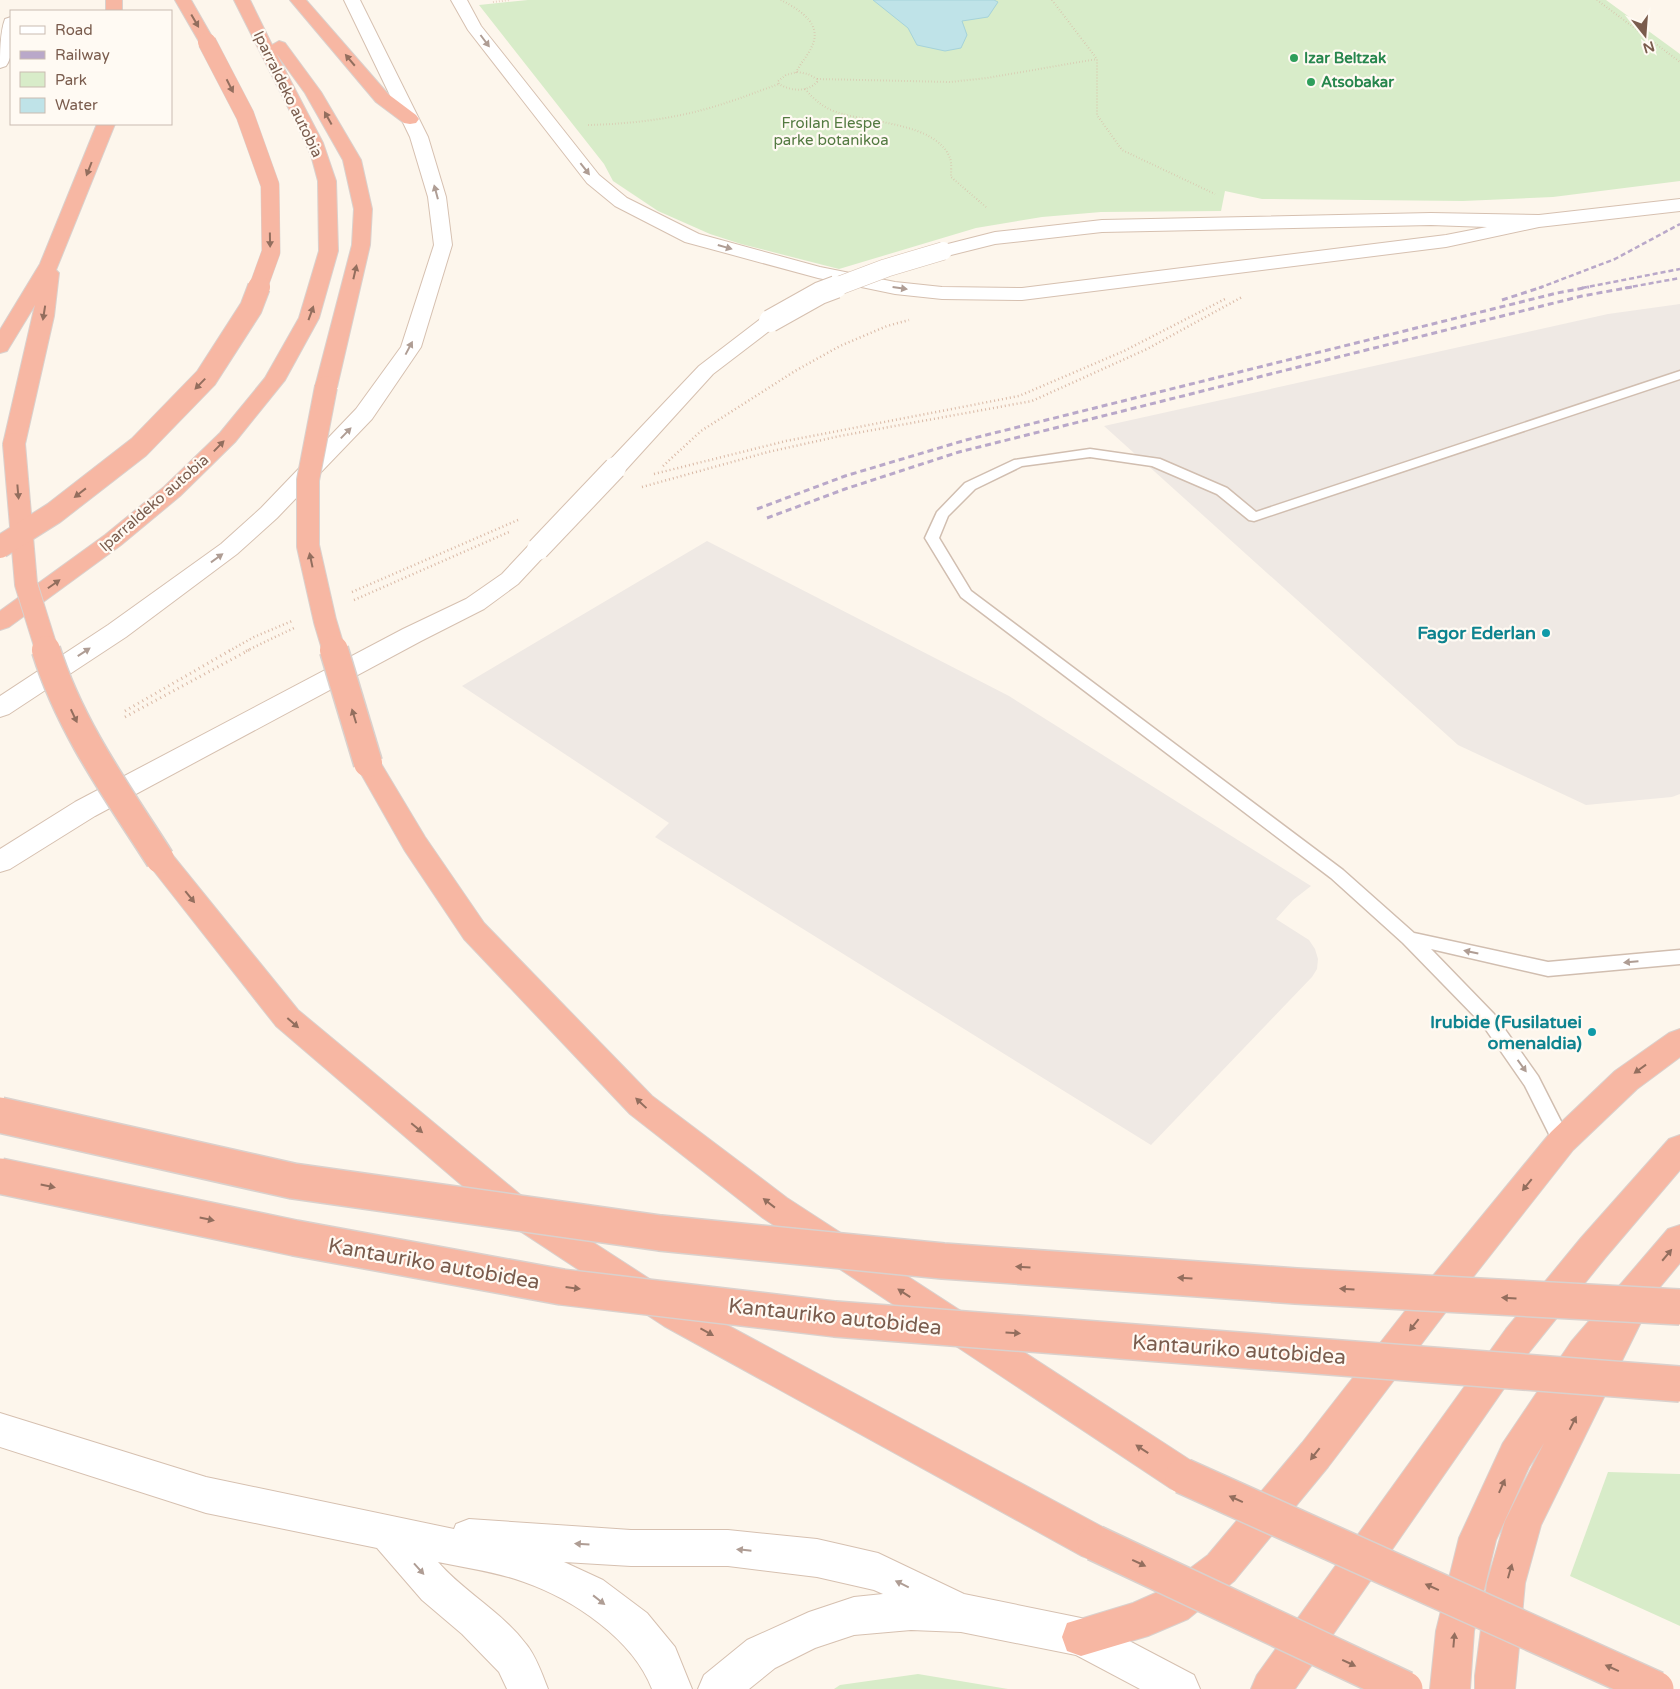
<svg xmlns="http://www.w3.org/2000/svg" width="1680" height="1689" font-family="'Varela Round',sans-serif">
<style>
.industrial{fill:#efe9e4}
.green{fill:#d8ecc9}
.water{fill:#bfe3e8;stroke:#a5d3da}
.lines{fill:none;stroke-linecap:round;stroke-linejoin:round}
.lane-casing{stroke:#d1beb0;stroke-width:3}
.street-casing{stroke:#d1beb0;stroke-width:2}
.secondary-casing{stroke:#d6c0b0;stroke-width:2}
.highway-casing{stroke:#dad1cd;stroke-width:2}
.path-far2{stroke:#d9b8a5;stroke-width:2;stroke-dasharray:0.5 2.5;stroke-linecap:butt}
.path-far1{stroke:#d9b8a5;stroke-width:2.5;stroke-dasharray:1 3;stroke-linecap:butt}
.path{stroke:#d9b8a5;stroke-width:3;stroke-dasharray:1 4;stroke-linecap:butt}
.lane{fill:#fff;fill-rule:evenodd}
.street{fill:#fff;fill-rule:evenodd}
.secondary{fill:#fff;fill-rule:evenodd}
.highway{fill:#f7b7a3;fill-rule:evenodd}
.rail-far1{stroke:#b9a8c9;stroke-width:2.5;stroke-dasharray:5 3;stroke-linecap:butt}
.rail{stroke:#b9a8c9;stroke-width:3;stroke-dasharray:6 4;stroke-linecap:butt}
.secondary-bridge-far1-casing{stroke:#d6c0b0;stroke-width:19;stroke-linecap:butt}
.secondary-bridge-casing{stroke:#d6c0b0;stroke-width:24;stroke-linecap:butt}
.highway-bridge-far3-casing{stroke:#dad1cd;stroke-width:19;stroke-linecap:butt}
.highway-bridge-far2-casing{stroke:#dad1cd;stroke-width:24;stroke-linecap:butt}
.highway-bridge-far1-casing{stroke:#dad1cd;stroke-width:31;stroke-linecap:butt}
.highway-bridge-casing{stroke:#dad1cd;stroke-width:38;stroke-linecap:butt}
.secondary-bridge-far1{stroke:#fff;stroke-width:18}
.secondary-bridge{stroke:#fff;stroke-width:22}
.highway-bridge-far3{stroke:#f7b7a3;stroke-width:18}
.highway-bridge-far2{stroke:#f7b7a3;stroke-width:22}
.highway-bridge-far1{stroke:#f7b7a3;stroke-width:28}
.highway-bridge{stroke:#f7b7a3;stroke-width:35}
.oneway{fill:#936e5e}
.oneway2{fill:#af9d94}
.leisure-dot{fill:#2e9e5b;stroke:#fffaf3;stroke-width:2}
.culture-dot{fill:#0f9aa8;stroke:#fffaf3;stroke-width:2}
.labels{text-anchor:middle;dominant-baseline:central;stroke-width:4.5;stroke-linejoin:round;paint-order:stroke}
.far-leisure-label{font-size:15px;font-weight:bold;fill:#27864d;stroke:#fffaf3;text-anchor:start}
.far-street-label{font-size:15px;fill:#7a5c4d;stroke:#fffaf3}
.far-park-label{font-size:15px;fill:#537a41;stroke:#fffaf3}
.culture-label{font-size:18px;font-weight:bold;fill:#0d838f;stroke:#fffaf3;text-anchor:end}
.near-street-label{font-size:21px;fill:#7a5c4d;stroke:#fffaf3}
</style>
<rect width="100%" height="100%" fill="#fdf6ec"/>
<g class="industrial">
<polygon points="1680,304 1680,794 1672,797 1586,805 1458,745 1104,426 1608,314"/>
<polygon points="707,541 1009,696 1311,886 1293,900 1276,919 1309,940 1315,949 1318,959 1317,969 1312,977 1151,1145 655,837 669,823 462,686"/>
</g>
<g class="green">
<polygon points="528,0 1606,0 1680,54 1680,181 1553,197 1463,201 1262,199 1225,191 1221,211 1101,212 1042,217 976,228 839,269 741,244 710,234 658,211 613,181 604,164 479,5"/>
<polygon points="1608,1472 1680,1474 1680,1626 1570,1576"/>
<polygon points="918,1674 1008,1689 834,1689 840,1685"/>
</g>
<polygon class="water" points="873,0 994,0 998,2 988,17 962,21 967,35 961,48 945,51 917,45 908,28"/>
<g class="lines">
<g class="lane-casing">
<polygon id="lane" points="1680,371 1680,379 1254,521 1249,520 1217,494 1152,466 1090,457 1022,466 975,489 948,516 939,538 971,591 1343,870 1414,933 1548,962 1680,950 1680,964 1548,976 1431,949 1494,1014 1538,1076 1571,1141 1569,1146 1562,1149 1555,1146 1525,1086 1482,1024 1403,943 1331,878 961,597 925,538 937,512 965,483 1014,460 1090,449 1160,459 1227,488 1256,512"/>
</g>
<g class="street-casing">
<path id="street" d="M11 17C12 32 15 54 6 66L0 68C0 53 0 32 5 19Z"/>
</g>
<g class="secondary-casing">
<g id="secondary">
<polygon points="344,0 360,0 428,137 446,197 452,245 421,347 372,419 277,518 237,554 126,637 9,714 0,717 0,696 108,625 221,544 261,508 356,409 401,347 434,245 428,197 410,137"/>
<polygon points="451,0 467,0 481,26 599,175 627,198 699,234 820,267 895,282 942,287 1022,288 1446,235 1487,227 1431,225 1102,232 995,244 943,257 936,255 933,251 936,247 995,232 1102,220 1431,213 1539,215 1680,199 1680,211 1539,227 1446,247 1022,300 942,299 895,294 818,278 685,242 615,206 587,183 468,30"/>
<polygon points="770,315 777,317 780,321 777,325 713,374 623,473 615,475 607,473 604,468 607,463 699,366 763,317"/>
<polygon points="538,542 546,544 550,549 546,554 518,584 484,609 421,641 95,816 10,869 0,872 0,849 75,802 403,629 466,599 502,574 530,544"/>
<path d="M0 1413 206 1477 454 1529 456 1524 469 1519 631 1530H728L817 1539 878 1553 964 1594 1081 1618 1095 1623 1194 1675 1200 1689H1140L1076 1655 961 1632 911 1630 854 1635 815 1648 775 1668 749 1689H698L704 1675 747 1640 809 1612 854 1597 883 1594 874 1590 817 1577 728 1566H631L564 1562 603 1580 647 1613 675 1647 692 1689H652C633 1639 573 1599 524 1582 497 1572 466 1568 438 1562 464 1592 501 1611 526 1644 536 1656 542 1674 548 1689H507L499 1672 462 1634 422 1600 377 1548 206 1513 0 1447Z"/>
</g>
</g>
<g class="highway-casing">
<g id="highway">
<rect x="106" y="0" width="16" height="11"/>
<polygon points="175,0 191,0 215,42 213,45 201,45"/>
<polygon points="234,0 250,0 272,45 279,41 285,43 321,92 361,160 372,209 370,245 337,387 333,391 326,393 319,391 315,387 352,245 354,209 343,160 305,93 276,53 323,143 336,181 338,251 319,318 285,380 235,442 180,496 121,545 9,627 0,630 0,611 105,535 164,487 220,433 265,378 299,318 319,251 318,181 311,155 300,131"/>
<polygon points="290,0 306,0 388,94 416,115 419,119 416,123 410,124 404,123 376,102"/>
<polygon points="97,124 115,124 56,270 59,273 54,316 25,444 22,449 14,451 6,449 3,444 35,305 7,351 0,353 0,330 40,264"/>
<polygon points="368,754 377,757 425,837 484,923 652,1096 787,1198 1196,1464 1201,1476 1196,1488 1183,1493 1170,1488 763,1218 630,1114 464,939 405,851 355,763 359,757"/>
<polygon points="160,849 170,852 298,1010 523,1197 688,1304 1108,1530 1114,1543 1108,1556 1095,1561 1082,1556 664,1326 499,1217 276,1026 150,866 146,859 150,852"/>
<polygon points="1680,1029 1680,1057 1637,1089 1573,1150 1451,1305 1328,1467 1234,1581 1188,1619 1148,1636 1081,1656 1067,1651 1062,1637 1067,1623 1133,1603 1160,1591 1208,1555 1302,1443 1427,1283 1551,1132 1615,1071 1669,1033"/>
<polygon points="1680,1135 1680,1170 1605,1258 1530,1351 1295,1689 1251,1689 1257,1675 1506,1329 1581,1238 1669,1139"/>
<polygon points="1680,1225 1680,1263 1639,1312 1642,1320 1541,1525 1525,1583 1515,1689 1475,1689 1475,1676 1487,1583 1505,1521 1544,1443 1529,1467 1496,1540 1474,1631 1470,1689 1430,1689 1436,1631 1459,1538 1503,1443 1571,1342 1668,1229"/>
</g>
</g>
<g class="path-far2">
<path d="M781 0C798 9 823 23 812 46 808 56 800 63 796 73"/>
<polyline points="1052,0 1097,59 1097,115 1122,150 1215,194"/>
<polyline points="1597,0 1680,62"/>
<polyline points="493,2 510,0"/>
<path d="M797 72 808 74 817 79V82C806 93 791 91 779 84L778 81 786 75Z"/>
<polyline points="817,79 950,82 987,78 1097,59"/>
<path d="M805 89C814 99 822 107 836 112 867 123 936 122 950 158 952 163 951 171 951 177L986 207"/>
<path d="M588 125C627 124 665 120 702 110 729 103 753 93 779 84"/>
</g>
<g class="path-far1">
<polyline points="663,466 701,431 795,371 840,346 887,326 909,320"/>
<polyline points="654,474 786,441 1019,396 1124,351 1225,299"/>
<polyline points="642,487 768,452 840,436 1032,401 1147,349 1242,297"/>
<polyline points="352,592 518,520"/>
<polyline points="354,600 509,532"/>
<polyline points="229,651 254,637 292,621"/>
<polyline points="246,651 294,628"/>
</g>
<g class="path">
<polyline points="125,711 231,650"/>
<polyline points="125,717 249,650"/>
</g>
<use href="#lane" class="lane"/>
<use href="#street" class="street"/>
<use href="#secondary" class="secondary"/>
<use href="#highway" class="highway"/>
<g class="rail-far1">
<polyline points="1539,288 1615,259 1680,224"/>
<polyline points="1582,288 1680,269"/>
<polyline points="1625,288 1680,278"/>
</g>
<g class="rail">
<polyline points="1502,300 1542,287"/>
<polyline points="757,509 845,476 966,440 1557,293 1589,287"/>
<polyline points="767,518 845,489 959,452 1582,296 1632,287"/>
</g>
<g class="secondary-bridge-far1-casing">
<polyline id="secondary-bridge-far1" points="833,288 886,268 943,251"/>
</g>
<g class="secondary-bridge-casing">
<g id="secondary-bridge">
<polyline points="770,321 820,293 836,287"/>
<polyline points="538,549 615,468"/>
</g>
</g>
<g class="highway-bridge-far3-casing">
<polyline id="highway-bridge-far3" points="207,42 245,115 270,185 271,252 258,288"/>
</g>
<g class="highway-bridge-far2-casing">
<g id="highway-bridge-far2">
<polyline points="326,387 308,480 308,546 325,621 334,651"/>
<polyline points="14,444 26,584 47,651"/>
<polyline points="0,547 54,513 139,447 206,378 251,308 259,287"/>
</g>
</g>
<g class="highway-bridge-far1-casing">
<g id="highway-bridge-far1">
<path d="M46 650C70 727 117 792 160 859"/>
<polyline points="334,650 368,763"/>
</g>
</g>
<g class="highway-bridge-casing">
<g id="highway-bridge">
<polyline points="0,1115 293,1181 660,1233 943,1261 1296,1286 1680,1307"/>
<polyline points="0,1176 295,1238 562,1287 835,1319 1680,1384"/>
<polyline points="1183,1476 1656,1689"/>
<polyline points="1095,1543 1405,1689"/>
</g>
</g>
<use href="#secondary-bridge-far1" class="secondary-bridge-far1"/>
<use href="#secondary-bridge" class="secondary-bridge"/>
<use href="#highway-bridge-far3" class="highway-bridge-far3"/>
<use href="#highway-bridge-far2" class="highway-bridge-far2"/>
<use href="#highway-bridge-far1" class="highway-bridge-far1"/>
<use href="#highway-bridge" class="highway-bridge"/>
</g>
<defs><path id="oneway-solid" d="M-6-.8H1V-3.2L6.5 0L1 3.2V.8H-6Z" transform="scale(1.25)"/></defs>
<g class="oneway">
<use href="#oneway-solid" transform="translate(195 21) rotate(60)"/>
<use href="#oneway-solid" transform="translate(350 60) rotate(-130)"/>
<use href="#oneway-solid" transform="translate(230 86) rotate(63)"/>
<use href="#oneway-solid" transform="translate(328 118) rotate(-119)"/>
<use href="#oneway-solid" transform="translate(89 169) rotate(111)"/>
<use href="#oneway-solid" transform="translate(270 240) rotate(89)"/>
<use href="#oneway-solid" transform="translate(355 272) rotate(-77)"/>
<use href="#oneway-solid" transform="translate(44 313) rotate(99)"/>
<use href="#oneway-solid" transform="translate(311 313) rotate(-70)"/>
<use href="#oneway-solid" transform="translate(200 384) rotate(134)"/>
<use href="#oneway-solid" transform="translate(219 446) rotate(-46)"/>
<use href="#oneway-solid" transform="translate(18 492) rotate(85)"/>
<use href="#oneway-solid" transform="translate(80 493) rotate(142)"/>
<use href="#oneway-solid" transform="translate(311 560) rotate(-102)"/>
<use href="#oneway-solid" transform="translate(54 584) rotate(-35)"/>
<use href="#oneway-solid" transform="translate(74 716) rotate(65)"/>
<use href="#oneway-solid" transform="translate(354 716) rotate(-107)"/>
<use href="#oneway-solid" transform="translate(190 897) rotate(51)"/>
<use href="#oneway-solid" transform="translate(293 1023) rotate(41)"/>
<use href="#oneway-solid" transform="translate(1640 1069) rotate(144)"/>
<use href="#oneway-solid" transform="translate(641 1103) rotate(-137)"/>
<use href="#oneway-solid" transform="translate(417 1128) rotate(40)"/>
<use href="#oneway-solid" transform="translate(1527 1185) rotate(129)"/>
<use href="#oneway-solid" transform="translate(48 1186) rotate(12)"/>
<use href="#oneway-solid" transform="translate(769 1203) rotate(-142)"/>
<use href="#oneway-solid" transform="translate(207 1219) rotate(12)"/>
<use href="#oneway-solid" transform="translate(1667 1255) rotate(-50)"/>
<use href="#oneway-solid" transform="translate(1023 1267) rotate(-176)"/>
<use href="#oneway-solid" transform="translate(1185 1278) rotate(-176)"/>
<use href="#oneway-solid" transform="translate(573 1288) rotate(7)"/>
<use href="#oneway-solid" transform="translate(1347 1289) rotate(-177)"/>
<use href="#oneway-solid" transform="translate(904 1293) rotate(-147)"/>
<use href="#oneway-solid" transform="translate(1509 1298) rotate(-177)"/>
<use href="#oneway-solid" transform="translate(1414 1325) rotate(128)"/>
<use href="#oneway-solid" transform="translate(707 1332) rotate(29)"/>
<use href="#oneway-solid" transform="translate(1013 1333) rotate(4)"/>
<use href="#oneway-solid" transform="translate(1573 1423) rotate(-63)"/>
<use href="#oneway-solid" transform="translate(1142 1449) rotate(-147)"/>
<use href="#oneway-solid" transform="translate(1315 1454) rotate(128)"/>
<use href="#oneway-solid" transform="translate(1502 1486) rotate(-66)"/>
<use href="#oneway-solid" transform="translate(1236 1499) rotate(-156)"/>
<use href="#oneway-solid" transform="translate(1139 1563) rotate(25)"/>
<use href="#oneway-solid" transform="translate(1510 1571) rotate(-74)"/>
<use href="#oneway-solid" transform="translate(1432 1587) rotate(-156)"/>
<use href="#oneway-solid" transform="translate(1454 1640) rotate(-85)"/>
<use href="#oneway-solid" transform="translate(1349 1663) rotate(25)"/>
<use href="#oneway-solid" transform="translate(1612 1668) rotate(-156)"/>
</g>
<g class="oneway2">
<use href="#oneway-solid" transform="translate(485 41) rotate(53)"/>
<use href="#oneway-solid" transform="translate(585 169) rotate(52)"/>
<use href="#oneway-solid" transform="translate(436 192) rotate(-105)"/>
<use href="#oneway-solid" transform="translate(725 247) rotate(16)"/>
<use href="#oneway-solid" transform="translate(900 288) rotate(8)"/>
<use href="#oneway-solid" transform="translate(409 348) rotate(-62)"/>
<use href="#oneway-solid" transform="translate(346 433) rotate(-46)"/>
<use href="#oneway-solid" transform="translate(217 558) rotate(-36)"/>
<use href="#oneway-solid" transform="translate(84 652) rotate(-33)"/>
<use href="#oneway-solid" transform="translate(1471 952) rotate(-168)"/>
<use href="#oneway-solid" transform="translate(1631 962) rotate(175)"/>
<use href="#oneway-solid" transform="translate(1522 1066) rotate(54)"/>
<use href="#oneway-solid" transform="translate(582 1544) rotate(-176)"/>
<use href="#oneway-solid" transform="translate(744 1550) rotate(-174)"/>
<use href="#oneway-solid" transform="translate(419 1569) rotate(48)"/>
<use href="#oneway-solid" transform="translate(902 1584) rotate(-154)"/>
<use href="#oneway-solid" transform="translate(599 1600) rotate(38)"/>
</g>
<g class="leisure-dot">
<circle cx="1294" cy="58" r="5"/>
<circle cx="1311" cy="82" r="5"/>
</g>
<g class="culture-dot">
<circle cx="1546" cy="633" r="5"/>
<circle cx="1592" cy="1032" r="5"/>
</g>
<g class="labels">
<g class="far-leisure-label">
<text x="1304" y="58">Izar Beltzak</text>
<text x="1321" y="82">Atsobakar</text>
</g>
<g class="far-street-label">
<text transform="translate(288 94) rotate(64)">Iparraldeko autobia</text>
<text transform="translate(154 503) rotate(-41)">Iparraldeko autobia</text>
</g>
<g class="far-park-label">
<text x="831" y="123">Froilan Elespe<tspan x="831" dy="17">parke botanikoa</tspan></text>
</g>
<g class="culture-label">
<text x="1536" y="633">Fagor Ederlan</text>
<text x="1582" y="1022">Irubide (Fusilatuei<tspan x="1582" dy="21">omenaldia)</tspan></text>
</g>
<g class="near-street-label">
<text transform="translate(434 1264) rotate(10)">Kantauriko autobidea</text>
<text transform="translate(835 1317) rotate(6)">Kantauriko autobidea</text>
<text transform="translate(1239 1350) rotate(4)">Kantauriko autobidea</text>
</g>
</g>
<rect x="10" y="10" width="162" height="115" fill="#fffaf3" stroke="#cabbb1"/>
<rect x="20" y="26" width="25" height="8" fill="#ffffff" stroke="#cabbb1"/>
<text x="55" y="35" font-size="15" fill="#7a5c4d">Road</text>
<rect x="20" y="51" width="25" height="8" fill="#b9a8c9" stroke="#cabbb1"/>
<text x="55" y="60" font-size="15" fill="#7a5c4d">Railway</text>
<rect x="20" y="72" width="25" height="15" fill="#d8ecc9" stroke="#cabbb1"/>
<text x="55" y="85" font-size="15" fill="#7a5c4d">Park</text>
<rect x="20" y="98" width="25" height="15" fill="#bfe3e8" stroke="#cabbb1"/>
<text x="55" y="110" font-size="15" fill="#7a5c4d">Water</text>
<g transform="translate(1645 35) rotate(163)" stroke="#fffaf3" stroke-width="4" paint-order="stroke">
<path d="M0-4L9 19L0 12L-9 19Z" fill="#7a5c4d"/>
<text y="-8" font-size="14" font-weight="bold" text-anchor="middle" fill="#7a5c4d">N</text>
</g>
</svg>
